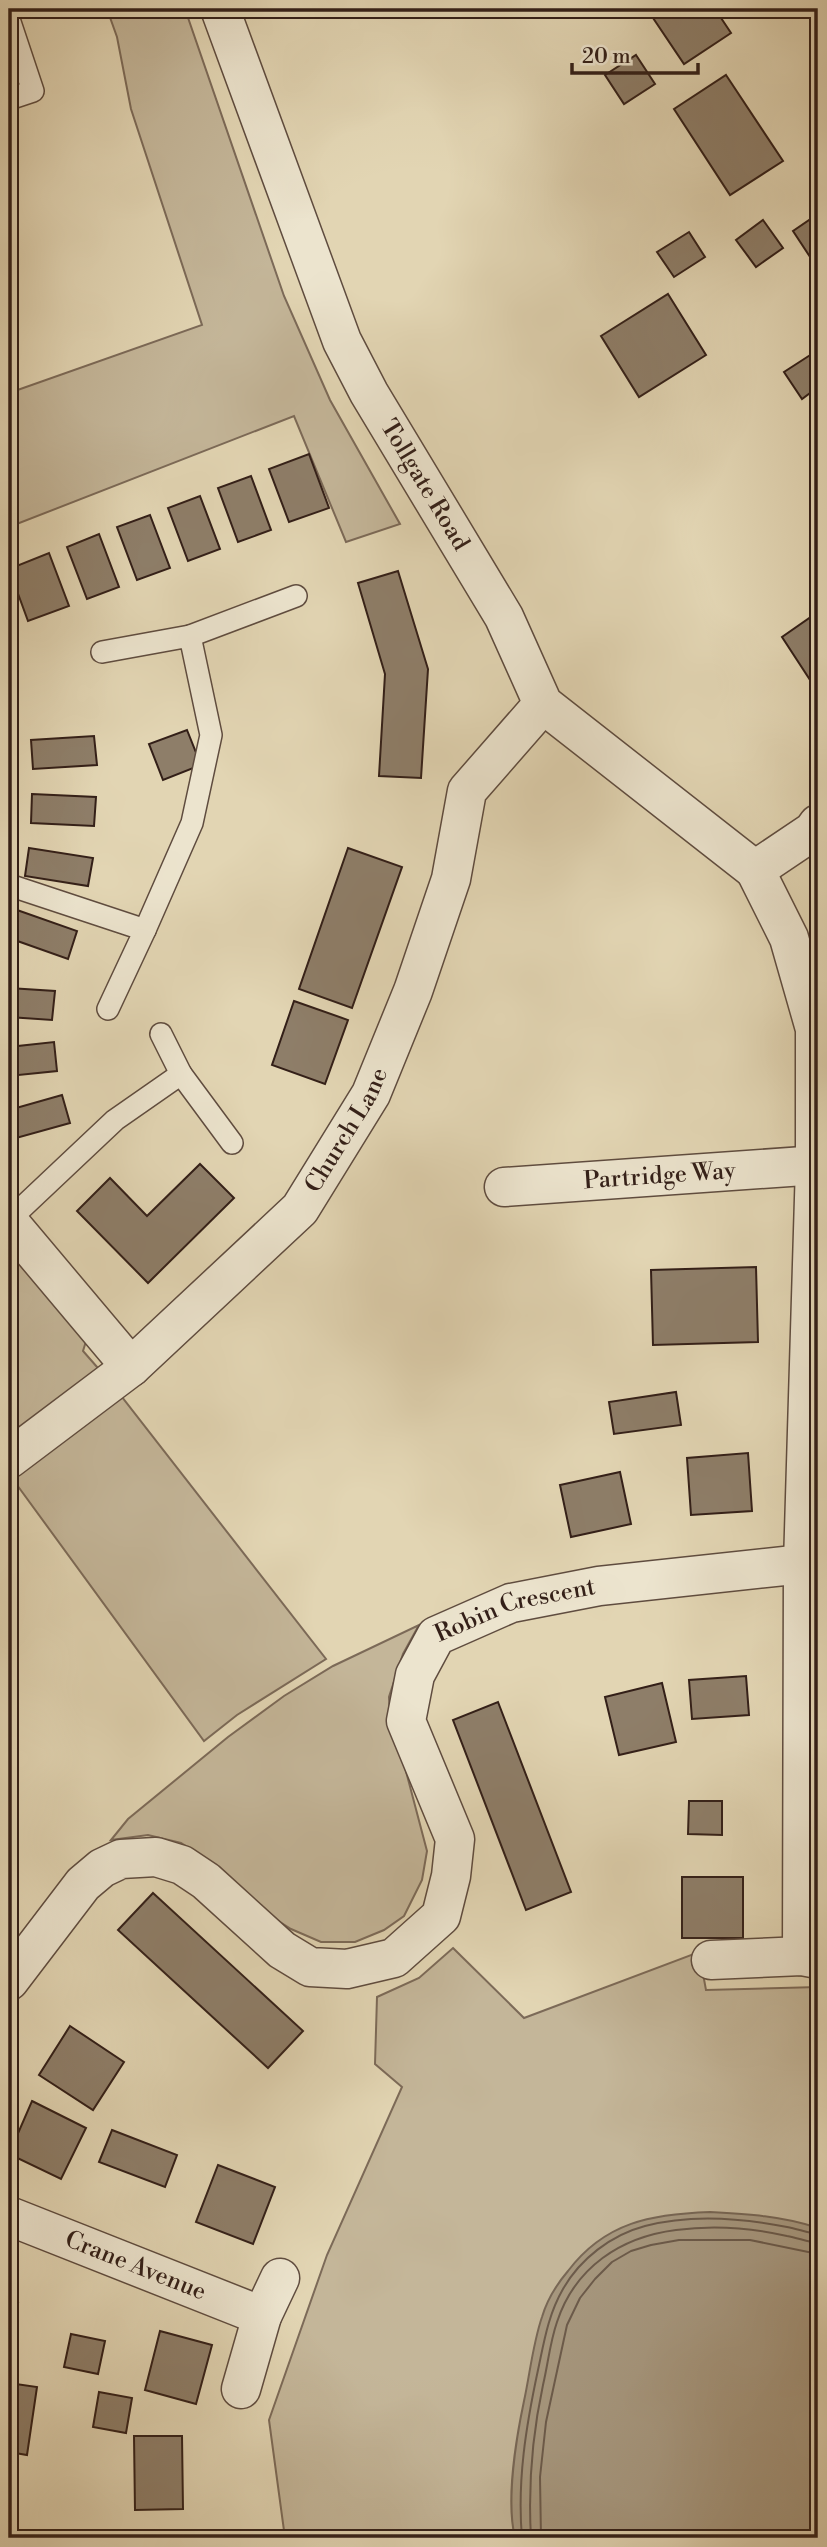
<svg xmlns="http://www.w3.org/2000/svg" width="827" height="2547" font-family="'Libre Bodoni',serif">
<style>
.green{fill:#c4b699;stroke:#7c6a58;stroke-width:2}
.water{fill:#a6977e;stroke:#786755;stroke-width:2}
.lines{fill:none;stroke-linecap:round;stroke-linejoin:round}
.shore{stroke:#6c5b4b;stroke-width:2}
.building{fill:#8e7e69;stroke:#331f18;stroke-width:2}
.service-casing{stroke:#5f4c3f;stroke-width:24}
.minor-casing{stroke:#5f4c3f;stroke-width:41}
.tertiary-casing{stroke:#5f4c3f;stroke-width:41}
.service{stroke:#ece4ce;stroke-width:21}
.minor{stroke:#ece4ce;stroke-width:38}
.tertiary{stroke:#ece4ce;stroke-width:38}
.labels{text-anchor:middle;dominant-baseline:central;stroke-width:5;stroke-linejoin:round;paint-order:stroke}
.street-label{font-size:24px;fill:#331f18;stroke:#ece4ce}
</style>
<rect width="100%" height="100%" fill="#e2d5b3"/>
<filter id="stains"><feTurbulence type="fractalNoise" baseFrequency=".00286" numOctaves="4"/><feColorMatrix values="0 0 0 0 .2 0 0 0 0 .09 0 0 0 0 .02 0 0 0 .5 -.17"/></filter>
<radialGradient id="worn" r=".72"><stop offset=".6" stop-color="#630" stop-opacity="0"/><stop offset="1" stop-color="#630" stop-opacity=".3"/></radialGradient>
<g class="green">
<polygon points="107,9 185,9 284,296 330,400 400,524 346,542 294,416 9,527 9,393 202,325 131,109 117,37"/>
<polygon points="9,1244 92,1322 83,1351 111,1383 326,1659 237,1715 204,1741 9,1474"/>
<polygon points="419,1625 403,1654 389,1697 390,1720 403,1760 427,1851 422,1880 404,1916 384,1930 355,1942 321,1942 291,1929 258,1908 206,1859 181,1843 148,1835 111,1840 128,1819 228,1737 284,1696 333,1666"/>
<polygon points="453,1948 524,2018 699,1952 706,1990 818,1987 818,2538 285,2538 269,2420 327,2255 402,2087 375,2064 377,1997 419,1978"/>
</g>
<path class="water" d="M710 2212C747 2214 783 2216 818 2228V2538H515C506 2501 516 2439 524 2401 530 2373 533 2343 542 2317 547 2300 557 2284 568 2271 605 2222 652 2214 710 2212Z"/>
<g class="lines">
<g class="shore">
<path d="M522 2538C517 2481 526 2426 538 2370 544 2342 548 2315 563 2289 580 2259 611 2235 645 2226 690 2214 742 2218 787 2227 798 2229 808 2233 818 2234"/>
<path d="M531 2538C528 2486 532 2436 543 2385 548 2364 550 2342 557 2322 575 2267 621 2237 676 2230 712 2225 752 2228 787 2236 798 2238 808 2242 818 2243"/>
<polyline points="541,2538 540,2477 546,2422 567,2325 580,2298 595,2279 612,2262 631,2251 651,2245 679,2240 750,2240 818,2254"/>
</g>
</g>
<g class="building">
<polygon points="647,9 715,9 731,33 684,64"/>
<polygon points="636,55 655,84 624,104 605,75"/>
<polygon points="726,75 783,161 730,195 674,109"/>
<polygon points="818,214 818,269 793,231"/>
<polygon points="763,220 783,248 756,267 736,240"/>
<polygon points="689,232 705,257 674,277 657,252"/>
<polygon points="668,294 706,355 639,397 601,336"/>
<polygon points="818,350 818,387 802,399 784,372"/>
<polygon points="309,454 329,508 289,522 269,469"/>
<polygon points="251,476 271,530 238,542 218,488"/>
<polygon points="200,496 220,549 188,561 168,508"/>
<polygon points="150,515 170,568 137,580 117,527"/>
<polygon points="99,534 119,587 87,599 67,547"/>
<polygon points="49,553 69,606 28,621 9,569"/>
<polygon points="398,571 428,669 421,778 379,776 385,674 358,583"/>
<polygon points="818,612 818,683 814,686 782,637"/>
<polygon points="187,730 201,765 163,780 149,744"/>
<polygon points="94,736 97,765 33,769 31,740"/>
<polygon points="32,794 96,797 94,826 31,823"/>
<polygon points="29,848 93,858 88,886 25,876"/>
<polygon points="348,848 402,867 352,1008 299,989"/>
<polygon points="17,910 77,931 68,959 9,938"/>
<polygon points="9,988 55,991 52,1020 9,1017"/>
<polygon points="294,1001 348,1020 325,1084 272,1065"/>
<polygon points="54,1042 57,1071 9,1076 9,1047"/>
<polygon points="62,1095 70,1123 9,1140 9,1110"/>
<polygon points="200,1164 234,1198 148,1283 77,1211 110,1178 147,1216"/>
<polygon points="756,1267 758,1342 653,1345 651,1270"/>
<polygon points="676,1392 681,1425 614,1434 609,1402"/>
<polygon points="748,1453 752,1511 691,1515 687,1458"/>
<polygon points="620,1472 631,1524 571,1537 560,1485"/>
<polygon points="746,1676 749,1715 692,1719 689,1680"/>
<polygon points="662,1683 676,1742 619,1755 605,1697"/>
<polygon points="498,1702 571,1892 526,1910 453,1720"/>
<polygon points="689,1801 722,1801 722,1835 688,1834"/>
<rect x="682" y="1877" width="61" height="61"/>
<polygon points="153,1893 303,2031 268,2068 118,1930"/>
<polygon points="70,2026 124,2062 93,2110 39,2075"/>
<polygon points="32,2101 86,2128 61,2179 9,2154"/>
<polygon points="112,2130 177,2155 165,2187 99,2162"/>
<polygon points="218,2165 275,2187 253,2244 196,2222"/>
<polygon points="9,2301 18,2303 9,2339"/>
<polygon points="160,2331 212,2345 196,2404 145,2390"/>
<polygon points="71,2334 105,2341 98,2374 64,2367"/>
<polygon points="9,2383 37,2387 27,2455 9,2452"/>
<polygon points="99,2392 132,2398 126,2433 93,2427"/>
<polygon points="134,2436 182,2436 183,2509 135,2510"/>
</g>
<g class="lines">
<g class="service-casing">
<g id="service">
<polyline points="9,19 33,91 9,99"/>
<polyline points="190,636 296,596"/>
<polyline points="102,652 190,636 211,735 192,823 145,930"/>
<polyline points="9,885 145,930 108,1009"/>
<polyline points="161,1034 181,1074"/>
<polyline points="9,1220 115,1120 181,1074 232,1143"/>
</g>
</g>
<g class="minor-casing">
<g id="minor">
<polyline points="755,870 789,938 815,1029 815,1165 803,1564 802,1956"/>
<path id="s1" d="M504 1187 818 1165"/>
<polyline points="9,1222 131,1367"/>
<path id="s2" d="M9 1459 131 1367 300 1209 371 1094 413 991 451 879 467 791 543 704"/>
<polyline points="711,1960 802,1956 818,1959"/>
<path id="s3" d="M9 1981 83 1884 102 1868 121 1859 156 1857 182 1865 206 1881 282 1950 310 1967 347 1969 394 1958 441 1916 451 1876 455 1839 406 1721 415 1675 436 1636 511 1603 599 1586 803 1564 818 1565"/>
<path id="s4" d="M9 2216 262 2316"/>
<polyline points="241,2389 262,2316 280,2278"/>
</g>
</g>
<g class="tertiary-casing">
<g id="tertiary">
<path id="s5" d="M220 9 342 341 369 393 504 617 543 704 755 870 813 831 818 824"/>
</g>
</g>
<use href="#service" class="service"/>
<use href="#minor" class="minor"/>
<use href="#tertiary" class="tertiary"/>
</g>
<g class="labels">
<g class="street-label">
<text stroke="none"><textPath href="#s5" startOffset="520">Tollgate Road</textPath></text>
<text stroke="none"><textPath href="#s2" startOffset="476">Church Lane</textPath></text>
<text stroke="none"><textPath href="#s1" startOffset="156">Partridge Way</textPath></text>
<text stroke="none"><textPath href="#s3" startOffset="924">Robin Crescent</textPath></text>
<text stroke="none"><textPath href="#s4" startOffset="136">Crane Avenue</textPath></text>
</g>
</g>
<rect width="827" height="2547" fill="none" stroke="#e2d5b3" stroke-width="35"/>
<rect x="10" y="10" width="806" height="2526" fill="none" stroke="#331f18" stroke-width="3.5"/>
<rect x="18" y="18" width="792" height="2512" fill="none" stroke="#331f18" stroke-width="2"/>
<path d="M572 63v10h126v-10" fill="none" stroke="#331f18" stroke-width="3.5"/>
<text x="582" y="63" font-size="21" fill="#331f18" stroke="#ece4ce" stroke-width="5" paint-order="stroke">20 m</text>
<rect width="100%" height="100%" filter="url(#stains)"/>
<rect width="100%" height="100%" fill="url(#worn)"/>
</svg>
